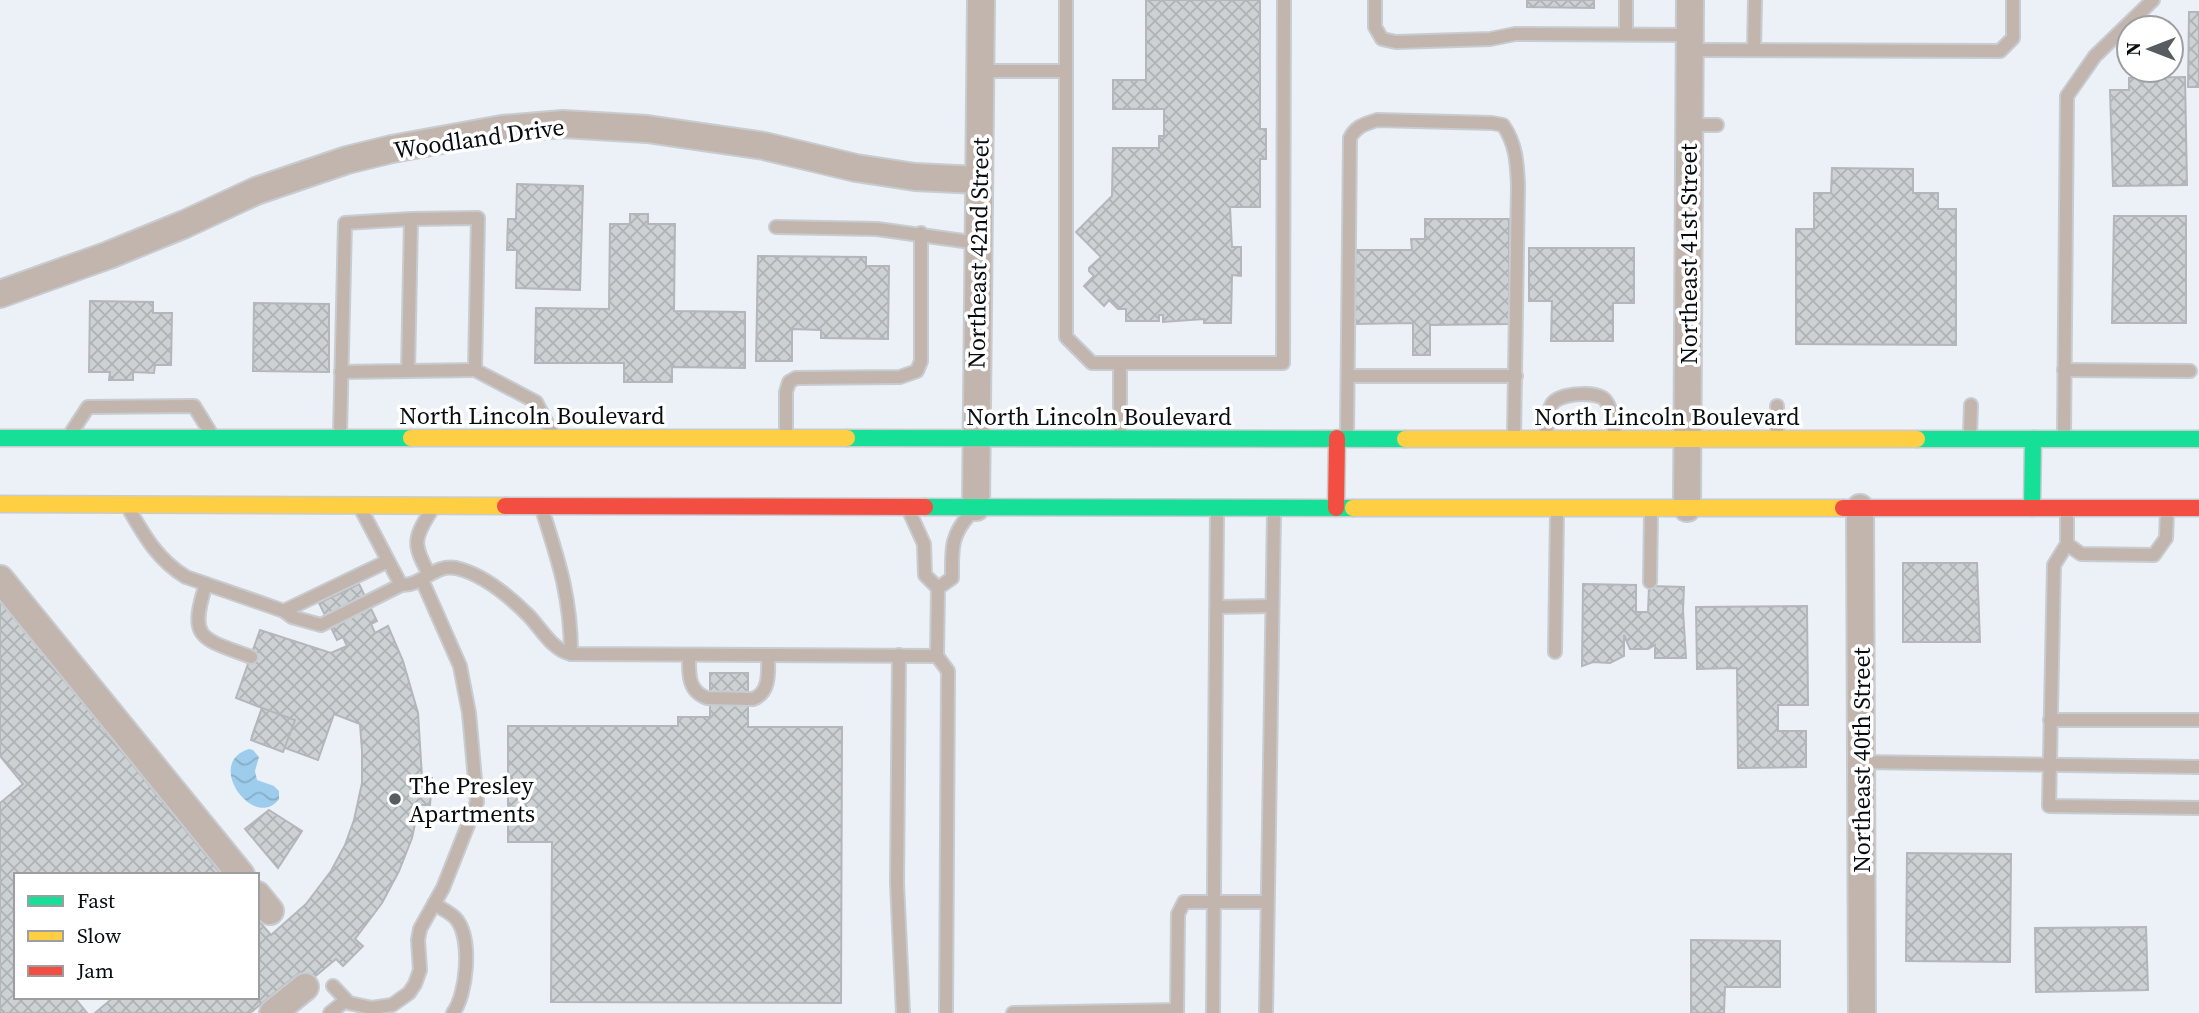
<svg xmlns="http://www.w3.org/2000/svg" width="2199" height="1013" font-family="'Source Serif 4',serif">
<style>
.water{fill:url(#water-waves)}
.building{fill:url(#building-cross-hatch);stroke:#b3b7bb;stroke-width:2}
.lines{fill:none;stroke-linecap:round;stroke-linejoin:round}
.lane-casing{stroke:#c8ccd0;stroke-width:16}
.street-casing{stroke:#c8ccd0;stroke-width:30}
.fast-casing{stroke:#c8ccd0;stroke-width:19}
.slow-casing{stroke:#c8ccd0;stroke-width:19}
.jam-casing{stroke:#c8ccd0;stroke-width:19}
.lane{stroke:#c1b5ad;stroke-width:12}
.street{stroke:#c1b5ad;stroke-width:26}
.fast{stroke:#16e098;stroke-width:16}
.slow{stroke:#ffcf43;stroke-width:16}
.jam{stroke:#f24e42;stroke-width:16}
.poi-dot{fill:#575c60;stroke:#fff;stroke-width:2.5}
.labels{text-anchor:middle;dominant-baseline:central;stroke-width:7;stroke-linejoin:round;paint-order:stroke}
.street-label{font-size:24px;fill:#080c0f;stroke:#fff}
.poi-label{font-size:24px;fill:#080c0f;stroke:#fff;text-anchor:start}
</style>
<defs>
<pattern id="water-waves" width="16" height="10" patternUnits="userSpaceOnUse" patternTransform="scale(1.75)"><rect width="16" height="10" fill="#9dccec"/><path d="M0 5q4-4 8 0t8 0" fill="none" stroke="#86aec9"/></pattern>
<pattern id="building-cross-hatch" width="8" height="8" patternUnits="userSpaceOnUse" patternTransform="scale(1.75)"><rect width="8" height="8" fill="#ccd1d4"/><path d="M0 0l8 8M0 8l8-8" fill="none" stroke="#aeb2b5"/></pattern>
</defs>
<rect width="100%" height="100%" fill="#ebf1f6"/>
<path class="water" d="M249 749 253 750 259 757 255 771 257 780 274 786 279 791V799C255 832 203 763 249 749Z"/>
<g class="building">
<polygon points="1146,0 1260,0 1260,129 1266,129 1266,159 1260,159 1260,207 1230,207 1232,247 1241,247 1241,276 1232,275 1231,323 1204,323 1204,319 1163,322 1163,315 1159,315 1159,321 1126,321 1126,309 1118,309 1109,300 1104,306 1084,286 1094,276 1089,271 1089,268 1101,257 1076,232 1112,196 1113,148 1159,148 1159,136 1164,136 1164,109 1113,109 1113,80 1146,80"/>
<polygon points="1527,0 1594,0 1594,8 1527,7"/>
<polygon points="2189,12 2199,12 2199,87 2188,87"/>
<polygon points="2185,77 2187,185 2113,186 2110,90 2129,90 2129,78"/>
<polygon points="1832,168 1913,169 1913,193 1938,193 1938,209 1956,209 1956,345 1796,344 1796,229 1814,229 1814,193 1831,193"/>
<polygon points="517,184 583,186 580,290 516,288 517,250 507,250 508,219 516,219"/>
<polygon points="630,214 648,214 648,224 675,224 674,311 745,312 745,368 672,367 672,382 624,382 624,363 535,363 536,308 609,309 610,224 630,224"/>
<polygon points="2114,216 2186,216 2186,323 2112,323"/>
<polygon points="1425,219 1509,219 1509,324 1430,325 1430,355 1413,355 1413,323 1353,324 1353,250 1412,250 1411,239 1425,239"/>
<polygon points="1529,248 1634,248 1634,303 1613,303 1613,341 1551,341 1552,301 1529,301"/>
<polygon points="758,256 866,257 866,266 889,266 888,339 821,338 821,330 792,329 792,361 756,361"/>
<polygon points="90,301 153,302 153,313 172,313 171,365 155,365 154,373 133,372 133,380 109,380 110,372 89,372"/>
<polygon points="254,303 329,304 329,372 253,371"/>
<polygon points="1903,563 1977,563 1980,642 1903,642"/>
<polygon points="359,584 377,621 371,624 375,633 388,626 403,661 418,713 422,777 432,778 430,805 419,805 412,838 399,871 382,903 355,939 363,946 343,966 336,959 307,983 299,973 250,1013 95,1013 114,997 257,997 257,919 271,935 306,904 331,871 345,845 354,820 362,783 362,751 360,724 334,714 318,760 252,736 262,708 236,698 260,630 331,653 347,646 343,637 337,640 319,603"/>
<polygon points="1583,584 1636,585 1636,612 1648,612 1649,586 1684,587 1683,611 1686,658 1655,658 1655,645 1648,649 1630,649 1624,635 1624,656 1610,663 1593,662 1582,666"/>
<polygon points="0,601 222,875 16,875 16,997 74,997 87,1013 0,1013 0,803 23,784 0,756"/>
<polygon points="1807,606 1808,705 1778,705 1778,731 1806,731 1806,767 1738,768 1737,668 1697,669 1696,607"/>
<polygon points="710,673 748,673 748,727 842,727 841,1003 551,1002 552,842 508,842 508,726 678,726 678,717 710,717"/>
<polygon points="262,708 295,720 283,752 251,740"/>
<polygon points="269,810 302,831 278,868 245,829"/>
<polygon points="1907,853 2011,854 2010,962 1906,961"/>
<polygon points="2146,927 2148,990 2036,992 2035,928"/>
<polygon points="1691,940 1780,941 1780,987 1725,987 1724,1013 1691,1013"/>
</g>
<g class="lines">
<g class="lane-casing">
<g id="lane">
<polyline points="1375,0 1375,27 1382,39 1396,42 1490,39 1515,34 1690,35"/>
<polyline points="1626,34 1626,0"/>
<polyline points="1690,50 2000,51 2013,38 2013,0"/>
<polyline points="1754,50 1755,0"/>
<polyline points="980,71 1066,71 1066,0"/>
<polyline points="1066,71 1066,337 1092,363 1120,363 1120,434"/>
<polyline points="1689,125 1717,125"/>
<polyline points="776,227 877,229 978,243"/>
<polyline points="1120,363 1283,363 1284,0"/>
<polyline points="2064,370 2190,371"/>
<polyline points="408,371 411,219"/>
<polyline points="341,372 475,370"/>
<polyline points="1348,376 1516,376"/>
<polyline points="1777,406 1777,433"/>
<polyline points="71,433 88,407 194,406 210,432"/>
<polyline points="340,434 345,223 411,219 478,218 475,370 536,402 552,433"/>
<polyline points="786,434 786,392 789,382 796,378 900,377 917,371 921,361 921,233"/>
<path d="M1347 434 1350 138C1356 126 1365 124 1377 120L1492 123 1503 125C1516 144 1517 162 1518 185L1514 435"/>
<path d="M1546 434C1547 425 1548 414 1551 406 1556 393 1592 391 1603 398 1612 405 1613 424 1615 435"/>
<polyline points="1970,435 1971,405"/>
<polyline points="2064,435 2067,96 2095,56 2153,0"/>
<path d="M542 509C559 562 571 598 571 654"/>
<path d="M130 511C145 537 159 561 186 577L284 611 388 561"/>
<polyline points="362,511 401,585"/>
<polyline points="2067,512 2067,544 2054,565 2049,806 2199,808"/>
<polyline points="910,513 924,544 925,575 938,588 937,656 948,671 946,1013"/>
<polyline points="2067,544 2081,554 2154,555 2166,538 2167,513"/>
<path d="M429 574C413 545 413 539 431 511"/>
<polyline points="1650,582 1651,512"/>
<path d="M206 584C188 640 201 638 251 657"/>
<path d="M938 588 952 578C952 550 950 536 970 514"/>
<polyline points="1217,607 1272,606"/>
<path d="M284 611 292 617 321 625 401 585C423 586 433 564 456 568 482 574 509 596 528 615 541 628 552 650 571 654L937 656"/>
<polyline points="1555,652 1557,512"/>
<path d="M689 655C689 672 687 691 707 698L753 699C771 692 768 671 768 655"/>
<polyline points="899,655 897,883 903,1013"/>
<polyline points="2050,720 2199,720"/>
<polyline points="1861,762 2199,767"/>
<path d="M434 904C442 909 452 913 457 920 472 940 467 994 453 1013"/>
<polyline points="333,986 349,1003 372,1008 392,1005 409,993 415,984 420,970 418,940 420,929 443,888 477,802 469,713 460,666 422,580"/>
<polyline points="330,1013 345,1001"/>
<polyline points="1013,1013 1177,1010"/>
<polyline points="1177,1013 1178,914 1184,902 1267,902"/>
<polyline points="1213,1013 1217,512"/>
<polyline points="1266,1013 1274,513"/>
</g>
</g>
<g class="street-casing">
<g id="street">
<polyline points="0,294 109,255 185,224 256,191 347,160 392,149 502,129 563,124 647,129 764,146 856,168 915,177 979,180"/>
<polyline points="976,507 981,0"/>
<polyline points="1687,508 1690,0"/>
<polyline points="1860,508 1862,1013"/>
<polyline points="0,579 241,875"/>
<polyline points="257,895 270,911"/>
<polyline points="273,1013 305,987"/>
</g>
</g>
<g class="fast-casing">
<g id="fast">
<polyline points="0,438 411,438"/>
<polyline points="847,438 1405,439"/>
<polyline points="1917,439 2199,439"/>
<polyline points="925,507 1353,508"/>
<polyline points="2032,508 2033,439"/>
</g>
</g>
<g class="slow-casing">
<g id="slow">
<polyline points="411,438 847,438"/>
<polyline points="1405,439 1917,439"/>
<polyline points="0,504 505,506"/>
<polyline points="1353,508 1843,508"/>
</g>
</g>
<g class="jam-casing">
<g id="jam">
<polyline points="505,506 925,507"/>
<polyline points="1336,508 1337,438"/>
<polyline points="1843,508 2199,508"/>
</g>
</g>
<use href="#lane" class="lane"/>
<use href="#street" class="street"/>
<use href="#fast" class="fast"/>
<use href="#slow" class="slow"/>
<use href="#jam" class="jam"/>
</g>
<circle class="poi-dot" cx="395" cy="799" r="7"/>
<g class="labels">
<g class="street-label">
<text transform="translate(479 138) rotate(-8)">Woodland Drive</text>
<text transform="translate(978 253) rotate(-89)">Northeast 42nd Street</text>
<text transform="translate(1688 254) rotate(-90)">Northeast 41st Street</text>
<text x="532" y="415">North Lincoln Boulevard</text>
<text x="1099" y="416">North Lincoln Boulevard</text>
<text x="1667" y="416">North Lincoln Boulevard</text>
<text transform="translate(1861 760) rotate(-90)">Northeast 40th Street</text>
</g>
<g class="poi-label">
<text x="409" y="785">The Presley<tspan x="409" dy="28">Apartments</tspan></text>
</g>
</g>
<rect x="14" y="873" width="245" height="126" fill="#ffffff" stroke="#9c9e9f" stroke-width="2"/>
<rect x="28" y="896" width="35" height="10" fill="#16e098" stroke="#9c9e9f" stroke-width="2"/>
<text x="77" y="908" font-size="21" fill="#080c0f">Fast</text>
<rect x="28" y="931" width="35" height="10" fill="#ffcf43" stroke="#9c9e9f" stroke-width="2"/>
<text x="77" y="943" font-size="21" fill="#080c0f">Slow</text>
<rect x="28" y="966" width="35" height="10" fill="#f24e42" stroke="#9c9e9f" stroke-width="2"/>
<text x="77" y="978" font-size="21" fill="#080c0f">Jam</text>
<g transform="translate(2150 49) rotate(270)"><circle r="33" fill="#ffffff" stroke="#9c9e9f" stroke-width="2"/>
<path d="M0-5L12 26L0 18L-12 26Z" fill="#575c60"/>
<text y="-10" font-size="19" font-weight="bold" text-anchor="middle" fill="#080c0f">N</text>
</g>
</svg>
